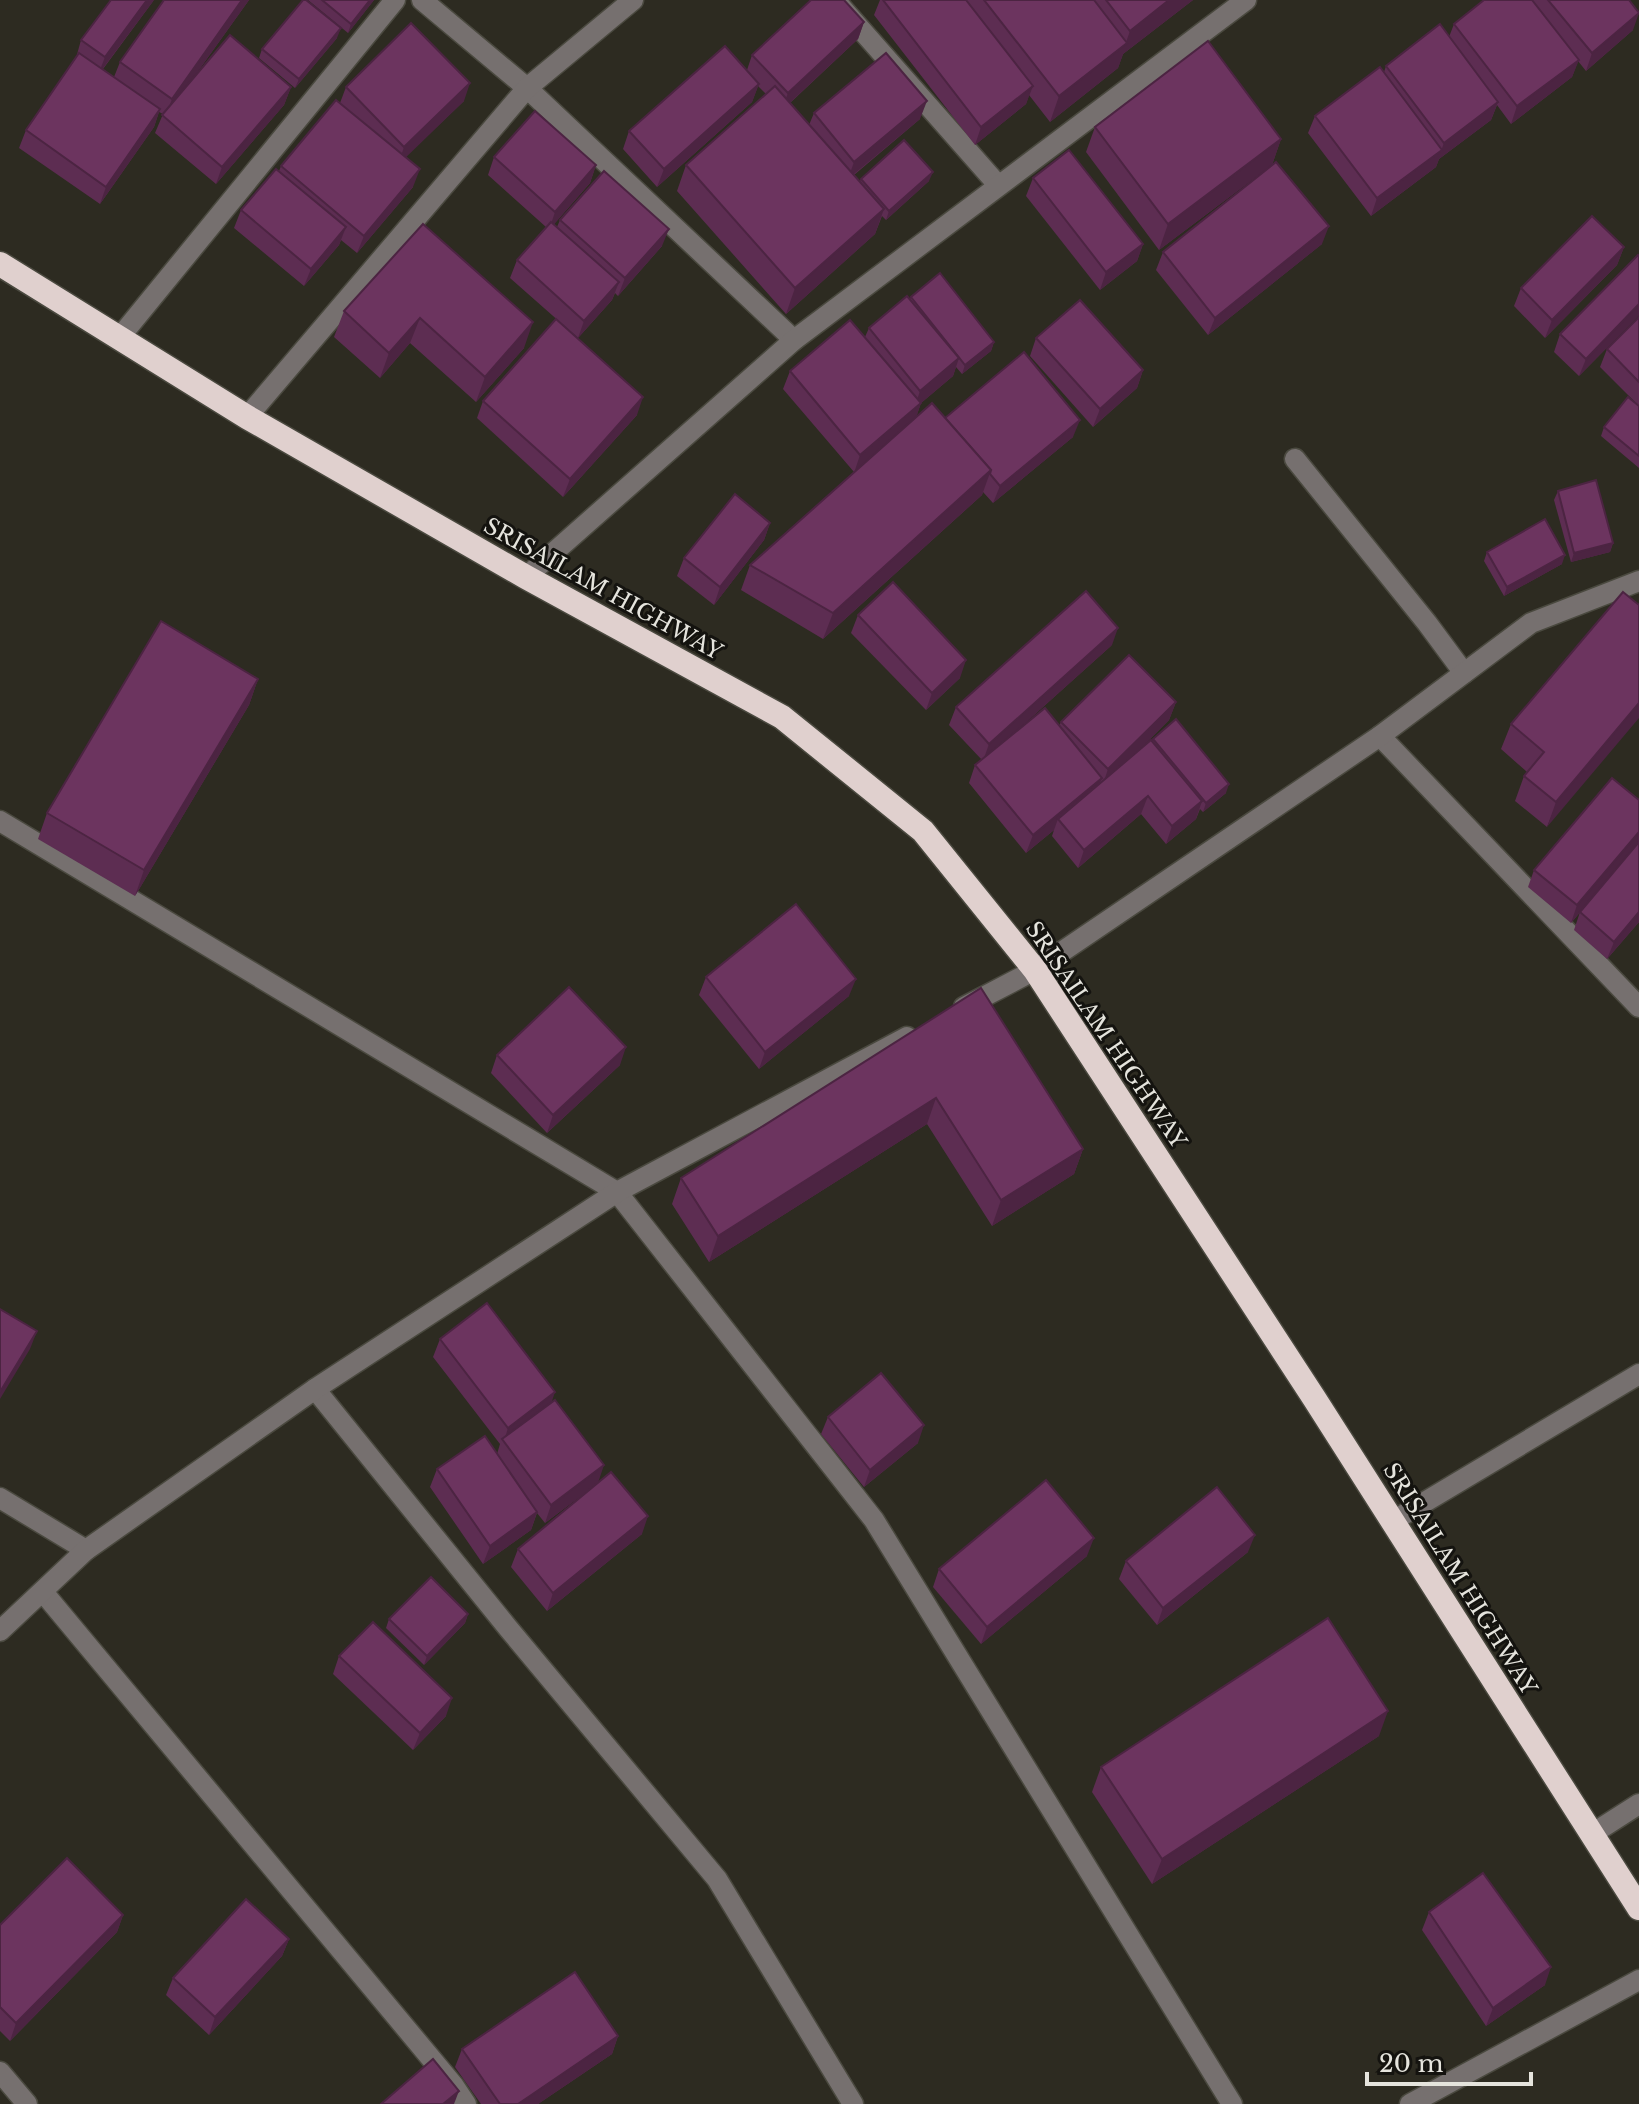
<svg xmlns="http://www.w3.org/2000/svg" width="1639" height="2104" font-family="'Libre Baskerville',serif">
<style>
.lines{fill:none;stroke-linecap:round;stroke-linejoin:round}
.minor-casing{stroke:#4a493f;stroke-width:23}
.highway-casing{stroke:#4a493f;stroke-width:27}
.minor{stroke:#76706f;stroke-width:20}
.highway{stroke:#e0d0ce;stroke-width:24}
.wall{fill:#5d2d52}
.shaded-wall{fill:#4c2442}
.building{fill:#6c345f;stroke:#4c2442;stroke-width:2}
.labels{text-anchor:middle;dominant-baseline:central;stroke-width:6;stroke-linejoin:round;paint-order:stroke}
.street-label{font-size:22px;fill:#e5e4dd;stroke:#14130f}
</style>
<rect width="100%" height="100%" fill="#2d2b21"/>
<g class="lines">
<g class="minor-casing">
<g id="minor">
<polyline points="422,0 527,88 794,340"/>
<polyline points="835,0 998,185"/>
<polyline points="120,337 395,0"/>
<polyline points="247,417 527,88 633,0"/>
<polyline points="1295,459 1427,623 1464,673"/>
<polyline points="526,577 794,340 1246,0"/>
<polyline points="1380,736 1639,1007"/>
<polyline points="0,821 617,1192 874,1520 1232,2104"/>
<polyline points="964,1007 1035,970 1380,736 1531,623 1639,581"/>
<polyline points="315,1389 508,1628 717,1879 853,2104"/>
<polyline points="0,1498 86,1550"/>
<polyline points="1393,1521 1639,1374"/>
<polyline points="43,1592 454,2086 466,2104"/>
<polyline points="0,1631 86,1550 315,1389 617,1192 907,1037"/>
<polyline points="1592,1834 1639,1804"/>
<polyline points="0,2072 27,2104"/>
<polyline points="1410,2104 1639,1980"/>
</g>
</g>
<g class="highway-casing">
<polyline id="highway" points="0,264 247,417 526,577 782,717 923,831 1035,970 1314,1398 1639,1908"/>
</g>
<use href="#minor" class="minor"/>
<use href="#highway" class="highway"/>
</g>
<g class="wall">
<polygon points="154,0 103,69 114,77 120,62 164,0 249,0 191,81 291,87 284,105 216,184 155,133 163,114 159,112 154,127 100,204 19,148 26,130 76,58 81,40"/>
<polygon points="308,0 374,0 348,33"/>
<polygon points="880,0 1193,0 1123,54 1118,68 1050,122 1029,95 1026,104 975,145 874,15"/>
<polygon points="1484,0 1629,0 1633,30 1586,71 1578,61 1572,77 1511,124 1497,105 1491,120 1439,159 1436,167 1371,216 1308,133 1315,116 1384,72 1386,66 1449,37 1454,24"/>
<polygon points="864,22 858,39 790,103 809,125 814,113 920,119 854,175 860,181 861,179 929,181 886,220 882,216 875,234 786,314 677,191 686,165 766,94 758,86 752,102 657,187 623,149 629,131 747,70 752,55"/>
<polygon points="337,38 295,88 259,58 262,49"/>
<polygon points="346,87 464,101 405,157 413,187 357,253 341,240 339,245 304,286 234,228 241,210 279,171 281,166 340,103"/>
<polygon points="1095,127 1281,139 1272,165 1159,250 1086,152"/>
<polygon points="494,157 596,165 590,183 554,224 557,227 560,220 662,246 618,296 615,293 612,300 578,338 510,278 517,260 546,227 488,175"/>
<polygon points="1033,178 1143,244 1137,261 1100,290 1026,196"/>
<polygon points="423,224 524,348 476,402 410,343 380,378 334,337 344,311"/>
<polygon points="1322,244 1208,335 1156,270 1163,252"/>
<polygon points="1624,247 1617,265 1545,338 1514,306 1521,288"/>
<polygon points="1639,256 1639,315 1579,376 1554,352 1560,334"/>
<polygon points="911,297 994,342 991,351 962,374 956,367 953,376 921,403 916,417 945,418 1073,437 993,503 983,492 982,495 823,639 741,590 750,565 854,472 783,389 790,371 865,337 869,328 910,299"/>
<polygon points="1639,317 1639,468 1601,436 1604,427 1635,402 1600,367 1607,349"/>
<polygon points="1036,338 1143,370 1137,388 1093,427 1030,356"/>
<polygon points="483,401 637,415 563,497 477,418"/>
<polygon points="1558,491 1613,543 1610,552 1571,562 1554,500"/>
<polygon points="770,523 764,540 714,605 677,576 684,558"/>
<polygon points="1487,552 1562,564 1504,596 1484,561"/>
<polygon points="1639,605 1547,827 1515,801 1524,776 1527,772 1501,749 1511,724"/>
<polygon points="858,615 960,678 926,710 851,633"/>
<polygon points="1112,645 1014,733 1059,726 1061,722 1176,702 1169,720 1134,755 1152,741 1153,739 1226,793 1203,812 1200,809 1196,819 1166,844 1141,814 1078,868 1052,836 1054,830 1026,853 969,783 975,765 982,760 949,725 956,707"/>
<polygon points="258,679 249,705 135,896 38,839 47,813"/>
<polygon points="1612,778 1639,800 1639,922 1607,959 1574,930 1580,912 1615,871 1571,923 1528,887 1534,870"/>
<polygon points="706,977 849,996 759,1069 699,995"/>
<polygon points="981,988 1083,1149 1074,1174 992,1226 927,1124 709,1262 672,1204 681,1178"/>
<polygon points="497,1055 620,1065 547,1133 491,1073"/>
<polygon points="440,1339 551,1403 598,1482 642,1534 547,1611 511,1567 518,1549 590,1489 545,1523 537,1513 531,1530 483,1564 430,1487 437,1469 497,1454 500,1444 433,1357"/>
<polygon points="828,1417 918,1443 864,1487 821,1434"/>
<polygon points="1248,1552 1157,1625 1119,1579 1126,1561"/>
<polygon points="1087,1556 981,1644 933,1587 939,1569"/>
<polygon points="468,1614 465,1623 424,1665 386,1628 389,1619"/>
<polygon points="339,1656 446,1716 413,1750 333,1674"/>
<polygon points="1379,1736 1152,1884 1092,1792 1101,1767"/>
<polygon points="1429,1912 1545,1985 1486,2026 1422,1930"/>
<polygon points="123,1915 117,1932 10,2041 0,2031 0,1925"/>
<polygon points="289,1939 282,1956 209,2035 166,1995 173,1978"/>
<polygon points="618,2036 612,2054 538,2104 481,2104 455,2067 462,2049"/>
</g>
<g class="shaded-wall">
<polygon points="147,0 154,0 98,75 105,57"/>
<polygon points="242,0 249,0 166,116 172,99"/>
<polygon points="370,0 374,0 348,33 351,24"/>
<polygon points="1169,0 1193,0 1123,54 1118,68 1050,122 1059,96 1125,45 1130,31"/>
<polygon points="1639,13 1633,30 1586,71 1592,53"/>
<polygon points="864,22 858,39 781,111 788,93"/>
<polygon points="341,28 337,38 295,88 299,79"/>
<polygon points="1579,60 1572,77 1511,124 1517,106"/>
<polygon points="470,83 464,101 398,165 404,147"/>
<polygon points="759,84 752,102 657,187 664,169"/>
<polygon points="1033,86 1026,104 975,145 981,127"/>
<polygon points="291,87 284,105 216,184 222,167"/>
<polygon points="927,101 920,119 848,179 854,162"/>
<polygon points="1498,102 1491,120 1439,159 1436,167 1371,216 1377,198 1441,151 1444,143"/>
<polygon points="160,109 154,127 100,204 106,187"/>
<polygon points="1281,139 1272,165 1159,250 1168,224"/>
<polygon points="596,165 590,183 549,230 555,212"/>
<polygon points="420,169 413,187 357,253 364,236"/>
<polygon points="933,172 929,181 886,220 889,211"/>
<polygon points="884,209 875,234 786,314 795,288"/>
<polygon points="1329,226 1322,244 1208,335 1215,318"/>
<polygon points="346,227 339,245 304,286 311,269"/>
<polygon points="669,229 662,246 618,296 625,278"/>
<polygon points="1143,244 1137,261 1100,290 1106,272"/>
<polygon points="1624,247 1617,265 1545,338 1552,320"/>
<polygon points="619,282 612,300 578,338 584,321"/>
<polygon points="1639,304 1639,315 1579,376 1586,359"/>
<polygon points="420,318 410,343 380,378 389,353"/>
<polygon points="533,322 524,348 476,402 485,377"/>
<polygon points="994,342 991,351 962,374 965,365"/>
<polygon points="959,358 953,376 914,409 920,391"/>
<polygon points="1143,370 1137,388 1093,427 1100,409"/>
<polygon points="643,397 637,415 563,497 570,479"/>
<polygon points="921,403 915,421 854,473 860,455"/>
<polygon points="1080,420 1073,437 993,503 1000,486"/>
<polygon points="991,470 982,495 823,639 833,613"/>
<polygon points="770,523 764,540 714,605 720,587"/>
<polygon points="1613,543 1610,552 1571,562 1574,553"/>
<polygon points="1565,555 1562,564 1504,596 1507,587"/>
<polygon points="1118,628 1112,645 983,761 989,744"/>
<polygon points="966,660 960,678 926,710 932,693"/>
<polygon points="258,679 249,705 135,896 144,870"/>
<polygon points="1176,702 1169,720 1102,787 1108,769"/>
<polygon points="1639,703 1639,718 1547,827 1556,802"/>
<polygon points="1102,778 1095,795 1058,819 1054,830 1026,853 1033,835"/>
<polygon points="1229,784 1226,793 1203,812 1206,803"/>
<polygon points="1148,796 1141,814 1078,868 1084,850"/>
<polygon points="1202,801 1196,819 1166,844 1172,826"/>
<polygon points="1639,832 1639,842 1571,923 1577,905"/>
<polygon points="1639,912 1639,922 1607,959 1614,942"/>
<polygon points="856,979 849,996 759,1069 765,1052"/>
<polygon points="626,1047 620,1065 547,1133 553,1115"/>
<polygon points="936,1098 927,1124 709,1262 718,1236"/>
<polygon points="1083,1149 1074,1174 992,1226 1001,1200"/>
<polygon points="37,1331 30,1349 0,1399 0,1392"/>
<polygon points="555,1392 549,1410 504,1441 508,1428"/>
<polygon points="924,1425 918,1443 864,1487 870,1470"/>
<polygon points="604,1465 598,1483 545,1523 551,1505"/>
<polygon points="537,1512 531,1530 483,1564 490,1546"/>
<polygon points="648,1516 642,1534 547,1611 553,1593"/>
<polygon points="1255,1535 1248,1552 1157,1625 1163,1608"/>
<polygon points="1094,1538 1087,1556 981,1644 987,1627"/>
<polygon points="468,1614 465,1623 424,1665 427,1656"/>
<polygon points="452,1698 446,1716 413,1750 420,1733"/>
<polygon points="1388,1711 1379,1736 1152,1884 1162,1859"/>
<polygon points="123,1915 117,1932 10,2041 16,2023"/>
<polygon points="289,1939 282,1956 209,2035 215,2017"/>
<polygon points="1551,1967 1545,1985 1486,2026 1493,2008"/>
<polygon points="618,2036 612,2054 538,2104 518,2104"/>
<polygon points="459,2091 454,2104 443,2104"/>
</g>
<g class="building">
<polygon points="111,0 147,0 105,57 81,40"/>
<polygon points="164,0 242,0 172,99 120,62"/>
<polygon points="303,0 306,0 341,28 299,79 262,49"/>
<polygon points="322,0 370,0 351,24"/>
<polygon points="811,0 844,0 864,22 788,93 752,55"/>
<polygon points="883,0 966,0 1033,86 981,127"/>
<polygon points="984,0 1094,0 1127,43 1059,96"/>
<polygon points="1106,0 1169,0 1130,31"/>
<polygon points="1484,0 1532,0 1579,60 1517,106 1454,24"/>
<polygon points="1548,0 1629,0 1639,13 1592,53"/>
<polygon points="411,23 470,83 404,147 346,87"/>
<polygon points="1440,24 1498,102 1444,143 1386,66"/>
<polygon points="230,35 291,87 222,167 162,115"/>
<polygon points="1208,41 1281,139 1168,224 1095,127"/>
<polygon points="725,46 759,84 664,169 629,131"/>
<polygon points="79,53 160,109 106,187 26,130"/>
<polygon points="886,53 927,101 854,162 814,113"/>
<polygon points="1380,67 1442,150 1377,198 1315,116"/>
<polygon points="775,86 884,209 795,288 686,165"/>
<polygon points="336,100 420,169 364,236 281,166"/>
<polygon points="535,111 596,165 555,212 494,157"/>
<polygon points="904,140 933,172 889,211 861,179"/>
<polygon points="1069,150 1143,244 1106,272 1033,178"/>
<polygon points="1276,162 1329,226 1215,318 1163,252"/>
<polygon points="276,169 346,227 311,269 241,210"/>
<polygon points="604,171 669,229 625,278 560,220"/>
<polygon points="1592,216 1624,247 1552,320 1521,288"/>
<polygon points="551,222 619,282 584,321 517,260"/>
<polygon points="423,224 533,322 485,377 420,318 389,353 344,311"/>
<polygon points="1638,255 1639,256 1639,304 1586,359 1560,334"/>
<polygon points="940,273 994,342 965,365 911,297"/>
<polygon points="907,296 959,358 920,391 869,328"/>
<polygon points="1080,300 1143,370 1100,409 1036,338"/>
<polygon points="1639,317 1639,382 1607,349"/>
<polygon points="556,319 643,397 570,479 483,401"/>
<polygon points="850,320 921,403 860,455 790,371"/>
<polygon points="1024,352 1080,420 1000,486 990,474 991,470 945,418"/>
<polygon points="1628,397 1639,406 1639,456 1604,427"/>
<polygon points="932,403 991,470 833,613 750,565"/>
<polygon points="1596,480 1613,543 1574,553 1558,491"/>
<polygon points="735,494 770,523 720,587 684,558"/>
<polygon points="1545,519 1565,555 1507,587 1487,552"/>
<polygon points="893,582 966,660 932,693 858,615"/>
<polygon points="1086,591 1118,628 989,744 956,707"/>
<polygon points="1623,592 1639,605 1639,703 1556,802 1524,776 1544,752 1511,724"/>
<polygon points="161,621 258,679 144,870 47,813"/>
<polygon points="1129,655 1176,702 1108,769 1061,722"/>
<polygon points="1045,708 1102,778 1033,835 975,765"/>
<polygon points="1176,719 1229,784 1206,803 1153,739"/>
<polygon points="1151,740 1202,801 1172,826 1148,796 1084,850 1058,819"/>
<polygon points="1612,778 1639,800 1639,832 1577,905 1534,870"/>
<polygon points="1639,842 1639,912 1614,942 1580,912"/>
<polygon points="796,904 856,979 765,1052 706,977"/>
<polygon points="569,987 626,1047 553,1115 497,1055"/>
<polygon points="981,988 1083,1149 1001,1200 936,1098 718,1236 681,1178"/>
<polygon points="487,1303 555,1392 508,1428 440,1339"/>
<polygon points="0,1309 37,1331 0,1392"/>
<polygon points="881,1373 924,1425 870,1470 828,1417"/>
<polygon points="555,1400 604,1465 551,1505 502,1439"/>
<polygon points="485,1436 537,1512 490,1546 437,1469"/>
<polygon points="611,1472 648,1516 553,1593 518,1549"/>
<polygon points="1046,1480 1094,1538 987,1627 939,1569"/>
<polygon points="1217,1487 1255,1535 1163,1608 1126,1561"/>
<polygon points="431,1577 468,1614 427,1656 389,1619"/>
<polygon points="1328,1618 1388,1711 1162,1859 1101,1767"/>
<polygon points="373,1622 452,1698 420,1733 339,1656"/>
<polygon points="67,1858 123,1915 16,2023 0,2007 0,1925"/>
<polygon points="1483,1873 1551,1967 1493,2008 1429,1912"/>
<polygon points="246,1899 289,1939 215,2017 173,1978"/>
<polygon points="575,1972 618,2036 518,2104 500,2104 462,2049"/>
<polygon points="433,2059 459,2091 443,2104 381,2104"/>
</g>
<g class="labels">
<g class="street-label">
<text transform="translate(603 589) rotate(29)">SRISAILAM HIGHWAY</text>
<text transform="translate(1106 1035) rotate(56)">SRISAILAM HIGHWAY</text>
<text transform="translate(1460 1579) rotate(58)">SRISAILAM HIGHWAY</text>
</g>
</g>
<path d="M1367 2072v12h164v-12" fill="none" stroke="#e5e4dd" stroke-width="4"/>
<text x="1379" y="2072" font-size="24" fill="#e5e4dd" stroke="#14130f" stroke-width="6" paint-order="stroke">20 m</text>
</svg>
